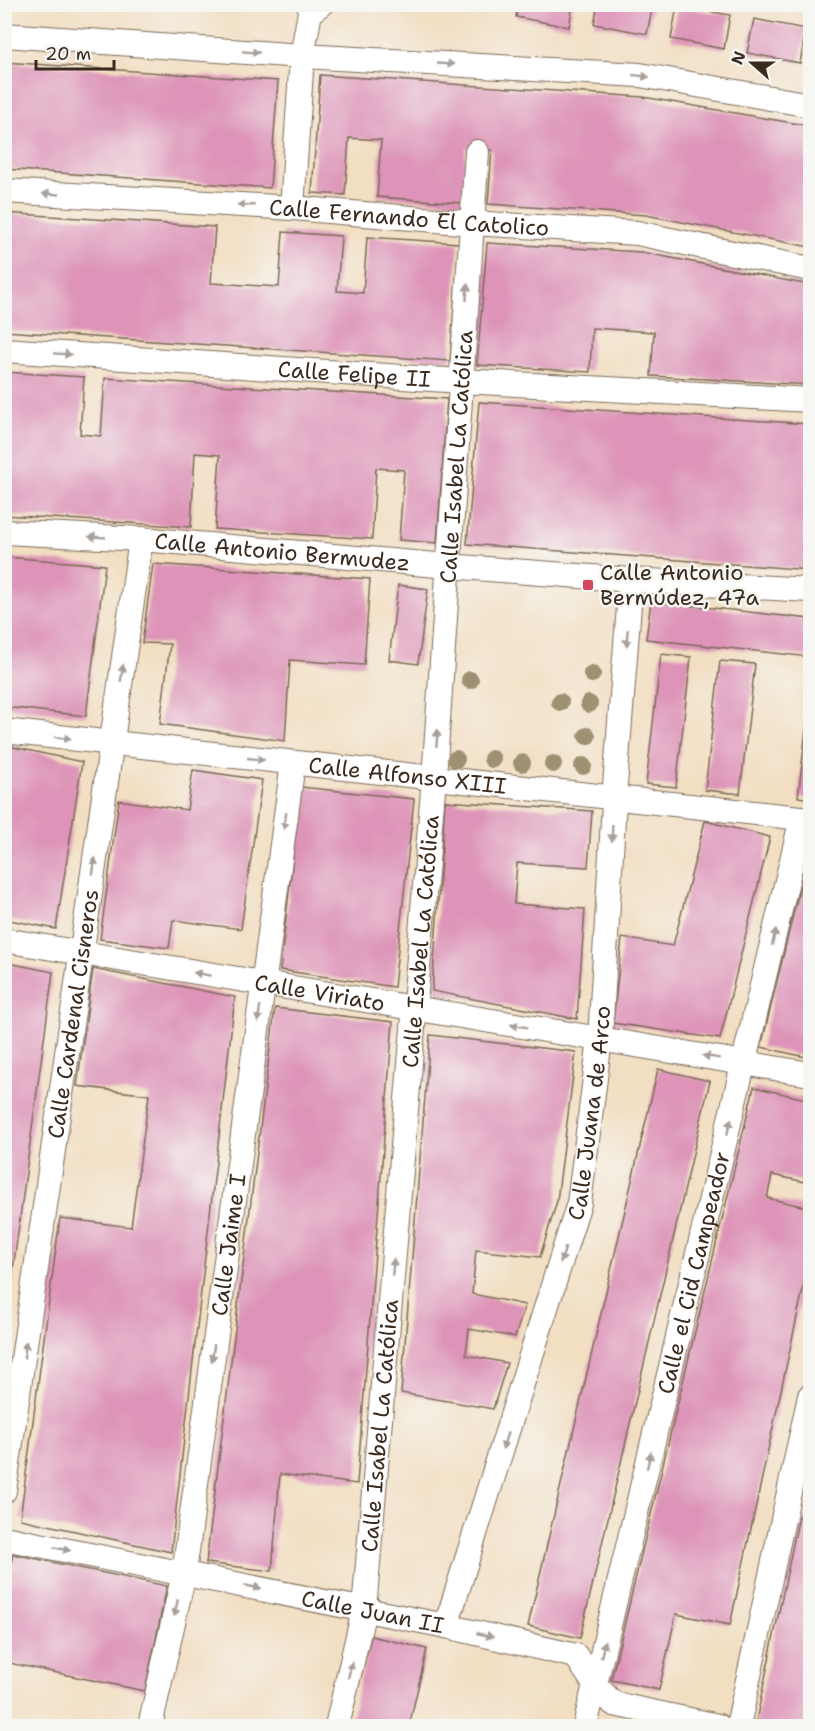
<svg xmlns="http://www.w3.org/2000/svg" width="815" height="1731" font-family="'Shantell Sans',sans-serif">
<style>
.building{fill:#dd94b8}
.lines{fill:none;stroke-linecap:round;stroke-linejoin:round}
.minor-casing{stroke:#7b6957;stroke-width:26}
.minor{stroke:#fff;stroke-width:24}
.tree{fill:#9e9172}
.oneway{fill:#a79f9a}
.poi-dot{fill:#d1495b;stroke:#f6f6f2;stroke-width:2}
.labels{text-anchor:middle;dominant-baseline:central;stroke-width:5;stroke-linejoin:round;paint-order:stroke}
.street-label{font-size:22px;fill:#3b2a1e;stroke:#f6f6f2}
.poi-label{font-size:22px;fill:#3b2a1e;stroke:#f6f6f2;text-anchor:start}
</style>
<rect width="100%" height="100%" fill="#f6f6f2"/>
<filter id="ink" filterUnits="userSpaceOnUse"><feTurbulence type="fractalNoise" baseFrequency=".0167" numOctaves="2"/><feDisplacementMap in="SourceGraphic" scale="12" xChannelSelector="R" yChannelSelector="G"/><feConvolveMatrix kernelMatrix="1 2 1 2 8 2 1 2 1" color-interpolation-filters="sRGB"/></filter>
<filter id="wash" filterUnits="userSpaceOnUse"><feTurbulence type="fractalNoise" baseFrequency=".008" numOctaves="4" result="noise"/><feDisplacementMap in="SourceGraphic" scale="24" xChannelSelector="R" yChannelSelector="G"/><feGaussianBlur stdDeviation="1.35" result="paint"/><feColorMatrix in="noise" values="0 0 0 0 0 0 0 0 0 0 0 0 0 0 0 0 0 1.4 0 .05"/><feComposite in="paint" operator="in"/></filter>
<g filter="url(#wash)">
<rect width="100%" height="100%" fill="#f2dec1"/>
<g id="blocks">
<g class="building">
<polygon points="518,4 573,4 569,27 516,17"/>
<polygon points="598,4 653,4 647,34 594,24"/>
<polygon points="677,6 730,15 724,49 671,39"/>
<polygon points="754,19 806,29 800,63 747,53"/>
<polygon points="4,62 278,81 270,188 4,169"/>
<polygon points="320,75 643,97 810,126 810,247 646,215 488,204 492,150 466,148 463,203 377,197 381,140 349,138 345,195 312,193"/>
<polygon points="4,213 215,227 211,283 279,287 283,232 341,236 337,291 363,293 367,237 459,243 450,361 4,331"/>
<polygon points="487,243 641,252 810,285 810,385 651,376 654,332 592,328 590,372 477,365"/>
<polygon points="4,372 84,377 80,434 101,436 105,378 447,399 437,543 399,540 404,470 376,468 372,539 215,529 220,455 195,453 191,527 4,515"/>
<polygon points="479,402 810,424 810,570 467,544"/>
<polygon points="5,557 105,565 86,716 5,707"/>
<polygon points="153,564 370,579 364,665 290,660 285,741 160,724 170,644 142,643"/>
<polygon points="398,585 428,589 418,664 389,660"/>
<polygon points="651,601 810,619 810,657 646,639"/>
<polygon points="661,654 691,657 676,787 646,784"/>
<polygon points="720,661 755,664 740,794 705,790"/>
<polygon points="809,704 810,704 810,799 798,797"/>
<polygon points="4,745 82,762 56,929 4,919"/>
<polygon points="193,770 262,780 241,929 173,920 169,948 100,939 119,800 187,810"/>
<polygon points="301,787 414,799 394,987 280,970"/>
<polygon points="445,801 592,811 588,867 517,863 514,904 585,909 577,1019 432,991"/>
<polygon points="705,821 770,837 720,1039 613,1023 622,938 673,946"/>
<polygon points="810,845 810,1058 761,1047"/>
<polygon points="4,962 53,972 6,1322 4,1322"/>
<polygon points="93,969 235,997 171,1552 20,1519 60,1218 131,1227 149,1095 77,1086"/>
<polygon points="275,1008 393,1022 357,1484 280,1474 272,1571 206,1563"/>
<polygon points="430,1035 576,1052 557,1201 540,1257 476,1250 472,1294 525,1305 515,1337 469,1329 466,1355 507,1363 493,1409 401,1393"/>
<polygon points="658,1069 710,1081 580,1638 528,1626"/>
<polygon points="754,1087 810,1100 810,1183 772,1175 767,1198 810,1208 810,1257 730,1625 676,1614 659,1690 611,1680"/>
<polygon points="810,1452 810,1480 804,1478"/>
<polygon points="799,1516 810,1519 810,1726 755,1726"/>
<polygon points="13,1554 167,1586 145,1691 4,1662 4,1592"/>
<polygon points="371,1636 427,1649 409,1726 349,1726"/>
</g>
</g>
</g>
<g filter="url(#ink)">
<use href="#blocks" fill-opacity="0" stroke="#7b6957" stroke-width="1.5"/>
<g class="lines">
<g class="minor-casing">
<g id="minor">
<polyline points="4,35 302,56 640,75 810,105"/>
<path id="s1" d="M4 191 292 208 472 223 637 233 810 269"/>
<polyline points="292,208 302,56 310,12 321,4"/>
<path id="s2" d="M4 350 461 381 810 400"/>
<path id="s3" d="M4 532 141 539 448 566 631 580 810 590"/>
<path id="s4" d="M4 731 810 819"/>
<path id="s5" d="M4 940 810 1074"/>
<path id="s6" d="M4 1491 141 539"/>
<path id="s7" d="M4 1538 446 1626 576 1656 595 1685 614 1704 718 1726"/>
<path id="s8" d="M446 1626 579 1203 600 1039 615 786 631 580"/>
<path id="s9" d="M150 1726 184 1573 293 763"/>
<path id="s10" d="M337 1726 364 1610 434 778 477 152"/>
<path id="s11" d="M585 1726 802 818"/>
<polyline points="738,1726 810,1396"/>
</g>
</g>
<use href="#minor" class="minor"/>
</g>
<g class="tree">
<circle cx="592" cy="674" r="9"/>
<circle cx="470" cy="680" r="9"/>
<circle cx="560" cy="702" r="9"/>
<circle cx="589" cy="704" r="9"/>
<circle cx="587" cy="736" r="9"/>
<circle cx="456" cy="759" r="9"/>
<circle cx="492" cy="759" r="9"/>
<circle cx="522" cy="763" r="9"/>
<circle cx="553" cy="764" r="9"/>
<circle cx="583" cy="766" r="9"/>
</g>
<defs><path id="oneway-solid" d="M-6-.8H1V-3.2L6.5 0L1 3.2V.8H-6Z" transform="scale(1.5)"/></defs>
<g class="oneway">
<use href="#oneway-solid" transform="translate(251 52) rotate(4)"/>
<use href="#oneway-solid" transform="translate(446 64) rotate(3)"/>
<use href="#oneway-solid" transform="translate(641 76) rotate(7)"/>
<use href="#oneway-solid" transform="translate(51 194) rotate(-177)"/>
<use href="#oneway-solid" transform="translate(246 205) rotate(-177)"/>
<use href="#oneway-solid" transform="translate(467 292) rotate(-86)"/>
<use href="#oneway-solid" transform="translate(63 354) rotate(4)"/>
<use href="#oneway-solid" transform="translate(97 537) rotate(-177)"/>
<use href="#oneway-solid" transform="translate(627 638) rotate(95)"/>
<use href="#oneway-solid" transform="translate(122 673) rotate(-82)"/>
<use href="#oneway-solid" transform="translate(63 738) rotate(7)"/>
<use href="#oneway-solid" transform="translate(437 738) rotate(-86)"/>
<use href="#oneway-solid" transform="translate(256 759) rotate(6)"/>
<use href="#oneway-solid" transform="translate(285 821) rotate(98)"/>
<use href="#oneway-solid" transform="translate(612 833) rotate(93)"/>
<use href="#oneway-solid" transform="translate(94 866) rotate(-82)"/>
<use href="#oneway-solid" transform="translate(774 937) rotate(-77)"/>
<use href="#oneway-solid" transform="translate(202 974) rotate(-170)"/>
<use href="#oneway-solid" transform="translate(259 1014) rotate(98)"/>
<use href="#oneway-solid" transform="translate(519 1026) rotate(-171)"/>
<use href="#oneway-solid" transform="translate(711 1057) rotate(-171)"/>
<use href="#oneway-solid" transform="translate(729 1127) rotate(-76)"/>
<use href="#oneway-solid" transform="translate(563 1255) rotate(107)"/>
<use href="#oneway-solid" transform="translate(393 1267) rotate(-85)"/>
<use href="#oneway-solid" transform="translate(25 1350) rotate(-82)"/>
<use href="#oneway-solid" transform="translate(213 1353) rotate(98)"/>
<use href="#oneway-solid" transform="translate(505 1441) rotate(107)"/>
<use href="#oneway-solid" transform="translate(649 1460) rotate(-76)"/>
<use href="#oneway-solid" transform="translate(62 1549) rotate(11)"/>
<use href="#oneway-solid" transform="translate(253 1587) rotate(11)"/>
<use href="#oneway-solid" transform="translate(176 1608) rotate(102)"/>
<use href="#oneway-solid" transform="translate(485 1635) rotate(13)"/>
<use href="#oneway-solid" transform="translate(603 1649) rotate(-76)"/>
<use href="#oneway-solid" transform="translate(350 1670) rotate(-77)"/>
</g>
</g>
<rect class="poi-dot" x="582" y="579" width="12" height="12" rx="3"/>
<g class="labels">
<g class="street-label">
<text stroke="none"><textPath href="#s1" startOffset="406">Calle Fernando El Catolico</textPath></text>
<text stroke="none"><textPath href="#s2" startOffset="351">Calle Felipe II</textPath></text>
<text stroke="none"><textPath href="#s10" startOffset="1276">Calle Isabel La Católica</textPath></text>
<text stroke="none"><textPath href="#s3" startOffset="279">Calle Antonio Bermudez</textPath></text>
<text stroke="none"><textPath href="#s4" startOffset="406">Calle Alfonso XIII</textPath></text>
<text stroke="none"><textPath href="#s10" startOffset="790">Calle Isabel La Católica</textPath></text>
<text stroke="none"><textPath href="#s5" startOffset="320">Calle Viriato</textPath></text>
<text stroke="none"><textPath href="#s6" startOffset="482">Calle Cardenal Cisneros</textPath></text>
<text stroke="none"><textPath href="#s8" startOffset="534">Calle Juana de Arco</textPath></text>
<text stroke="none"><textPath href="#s9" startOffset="488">Calle Jaime I</textPath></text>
<text stroke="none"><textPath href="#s11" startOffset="466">Calle el Cid Campeador</textPath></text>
<text stroke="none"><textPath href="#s10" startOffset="304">Calle Isabel La Católica</textPath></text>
<text stroke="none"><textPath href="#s7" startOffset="376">Calle Juan II</textPath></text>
</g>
<g class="poi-label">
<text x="600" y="572">Calle Antonio<tspan x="600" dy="25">Bermúdez, 47a</tspan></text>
</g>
</g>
<rect width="815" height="1731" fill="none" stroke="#f6f6f2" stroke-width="24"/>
<g transform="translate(752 63) rotate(291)" stroke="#f6f6f2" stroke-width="4.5" paint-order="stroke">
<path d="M0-4.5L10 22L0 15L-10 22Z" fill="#3b2a1e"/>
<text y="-9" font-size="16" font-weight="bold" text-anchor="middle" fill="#3b2a1e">N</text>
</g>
<path d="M36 60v9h78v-9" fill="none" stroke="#3b2a1e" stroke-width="3"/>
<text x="45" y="60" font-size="18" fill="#3b2a1e" stroke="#f6f6f2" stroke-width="4.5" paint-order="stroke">20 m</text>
</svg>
